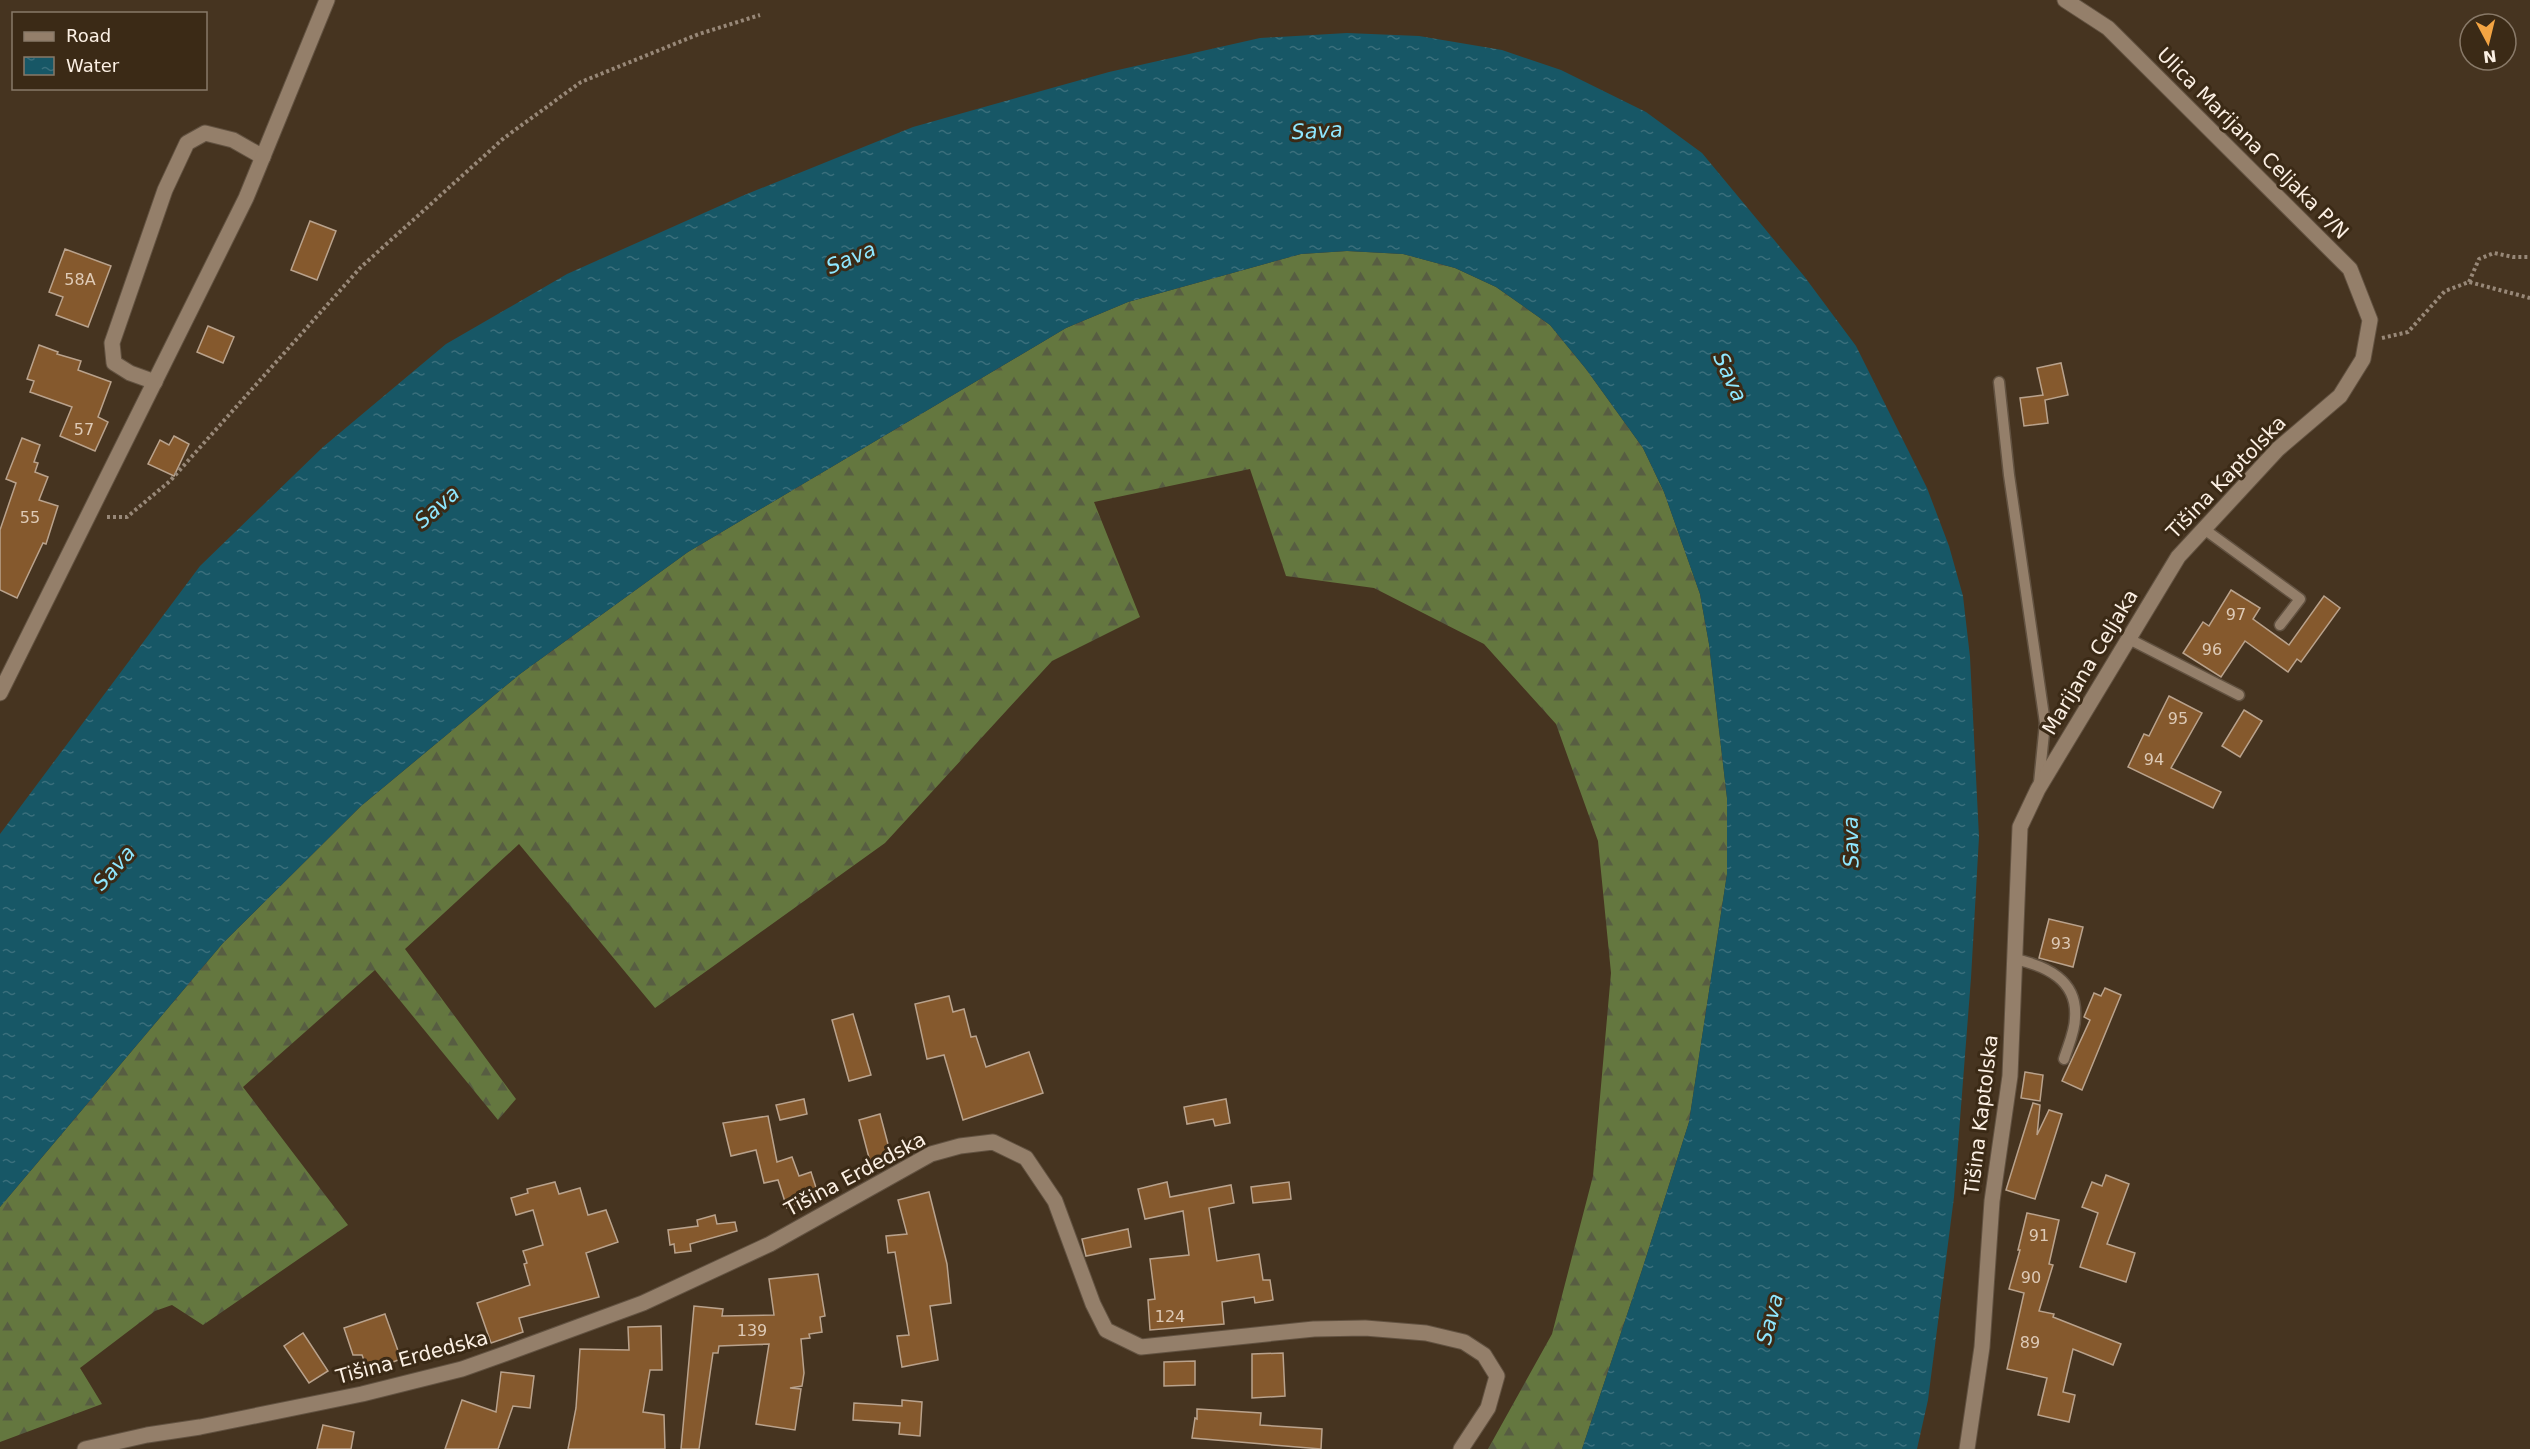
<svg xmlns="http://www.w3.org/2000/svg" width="2530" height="1449" font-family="'DejaVu Sans',sans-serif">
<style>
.forest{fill:url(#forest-firs)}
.water{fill:url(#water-ripples)}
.building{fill:#85592d;stroke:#b9a28c;stroke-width:1.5}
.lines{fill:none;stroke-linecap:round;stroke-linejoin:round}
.service-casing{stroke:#625241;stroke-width:13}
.minor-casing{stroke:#625241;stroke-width:17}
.tertiary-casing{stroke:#625241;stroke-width:17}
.secondary-casing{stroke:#625241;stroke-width:17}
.path{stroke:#988878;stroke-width:4;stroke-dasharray:3 3;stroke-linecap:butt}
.service{stroke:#947f6a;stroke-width:10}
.minor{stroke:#947f6a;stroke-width:15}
.tertiary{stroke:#947f6a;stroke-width:15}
.secondary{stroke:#947f6a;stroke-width:15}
.labels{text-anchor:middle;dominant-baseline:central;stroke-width:6;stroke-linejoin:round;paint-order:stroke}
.number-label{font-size:16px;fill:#decab6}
.street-label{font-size:20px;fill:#fcf0e4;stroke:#3b2a16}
.water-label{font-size:21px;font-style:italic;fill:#8fe7ff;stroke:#3b2a16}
</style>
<defs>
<pattern id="forest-firs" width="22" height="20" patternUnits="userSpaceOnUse" patternTransform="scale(1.5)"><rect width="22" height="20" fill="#64773f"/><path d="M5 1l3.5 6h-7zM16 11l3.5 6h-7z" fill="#575d42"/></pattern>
<pattern id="water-ripples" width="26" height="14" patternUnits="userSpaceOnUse" patternTransform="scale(1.5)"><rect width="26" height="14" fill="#175766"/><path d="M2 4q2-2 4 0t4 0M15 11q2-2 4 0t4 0" fill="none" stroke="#3a6f7c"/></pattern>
</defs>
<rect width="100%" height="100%" fill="#463420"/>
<polygon class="forest" points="1347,251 1403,254 1455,268 1496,287 1550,325 1586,369 1643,448 1664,492 1700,594 1709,644 1727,798 1727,874 1689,1122 1642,1270 1582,1449 1488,1449 1552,1334 1593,1176 1611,973 1598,841 1556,724 1484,644 1374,588 1286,576 1250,469 1094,502 1140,617 1052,661 885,843 655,1008 519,844 405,949 516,1099 498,1120 375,970 243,1087 348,1225 203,1325 172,1305 155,1311 80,1368 102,1404 0,1442 0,1207 223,943 361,806 520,674 688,552 1066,328 1128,302 1301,254"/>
<polygon class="water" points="1347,33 1419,36 1502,50 1561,70 1646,112 1702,153 1804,276 1856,346 1927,488 1949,546 1963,596 1970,657 1979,837 1971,978 1954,1197 1928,1400 1917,1449 1582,1449 1642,1270 1689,1122 1727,874 1727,798 1709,644 1700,594 1664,492 1643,448 1586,369 1550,325 1496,287 1455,268 1403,254 1347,251 1301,254 1128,302 1066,328 688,552 520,674 361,806 223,943 0,1207 0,834 200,566 323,447 446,344 567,274 742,196 913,127 1109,72 1260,38"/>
<g class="building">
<polygon points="310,221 336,231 317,280 291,270"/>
<polygon points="65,249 111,266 88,327 56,315 63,297 49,292"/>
<polygon points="208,326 234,337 223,363 197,352"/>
<polygon points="39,345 58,352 57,354 81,361 78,370 111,382 98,417 108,422 95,451 60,436 72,407 30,392 34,381 27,379"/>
<polygon points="2061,363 2068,395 2045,400 2048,423 2024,426 2020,398 2043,395 2037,368"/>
<polygon points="174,436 189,444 174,476 148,464 160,440 169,445"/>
<polygon points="22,438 40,445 34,462 38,463 35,472 48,477 39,500 58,506 46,544 43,543 17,598 0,590 0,530 16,483 6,479"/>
<polygon points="2231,590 2260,608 2253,619 2289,645 2324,596 2340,608 2301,662 2297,659 2288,672 2245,641 2221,677 2183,653 2203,622 2209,626"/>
<polygon points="2169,696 2202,713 2171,768 2221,792 2213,808 2128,767 2144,734 2149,736"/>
<polygon points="2244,710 2262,721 2240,757 2222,746"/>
<polygon points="2049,919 2083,927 2073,967 2039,958"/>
<polygon points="2105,988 2121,995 2082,1090 2062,1081 2090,1020 2084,1017 2094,993 2101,996"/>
<polygon points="949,996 953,1012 964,1009 971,1037 976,1036 986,1067 1029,1052 1043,1093 963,1120 944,1055 927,1059 915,1004"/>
<polygon points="853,1014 871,1075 849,1081 832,1020"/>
<polygon points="2025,1072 2043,1075 2040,1101 2021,1098"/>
<polygon points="804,1099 807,1114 780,1120 776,1105"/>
<polygon points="1226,1099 1230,1123 1215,1126 1213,1119 1187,1124 1184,1107"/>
<polygon points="2033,1103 2040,1105 2037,1135 2049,1110 2062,1114 2035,1199 2006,1190"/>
<polygon points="880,1114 893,1163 872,1169 859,1120"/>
<polygon points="768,1116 777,1162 792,1157 799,1176 811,1172 819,1197 787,1208 778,1180 764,1183 756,1150 731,1156 723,1123"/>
<polygon points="2106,1175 2129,1184 2107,1244 2135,1253 2126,1282 2080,1267 2098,1213 2082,1207 2092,1182 2102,1186"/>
<polygon points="555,1182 559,1194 580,1188 588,1215 606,1210 618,1242 586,1253 599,1297 519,1318 523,1332 491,1343 477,1303 530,1285 524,1264 527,1263 523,1251 543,1245 533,1210 516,1215 511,1198 528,1193 527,1189"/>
<polygon points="1167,1182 1170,1197 1231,1185 1234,1203 1209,1208 1217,1261 1259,1254 1263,1280 1270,1280 1273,1300 1255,1303 1254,1297 1222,1302 1224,1324 1150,1330 1148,1300 1155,1299 1150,1259 1189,1255 1183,1211 1145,1219 1138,1189"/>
<polygon points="1289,1182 1291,1199 1253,1203 1251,1187"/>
<polygon points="929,1192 947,1264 951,1303 930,1306 938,1360 902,1367 897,1336 909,1335 895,1252 888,1253 886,1236 907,1234 898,1200"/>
<polygon points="2027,1213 2059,1220 2049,1264 2053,1265 2039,1311 2054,1314 2053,1317 2121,1344 2113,1365 2073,1349 2063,1392 2075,1395 2069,1422 2038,1415 2047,1378 2007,1369 2024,1293 2009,1289 2020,1250 2018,1250"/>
<polygon points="715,1215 717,1224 735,1222 737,1231 690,1244 691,1251 675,1253 674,1244 670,1245 668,1230 698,1226 697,1220"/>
<polygon points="1128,1229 1131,1247 1086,1256 1082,1239"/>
<polygon points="818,1274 825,1316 820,1317 822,1332 809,1334 810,1338 801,1339 804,1373 802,1386 790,1388 801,1389 795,1430 756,1424 769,1344 719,1346 718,1353 713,1353 699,1449 681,1449 694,1306 723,1309 722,1316 774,1315 769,1279"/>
<polygon points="385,1314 401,1359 368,1371 362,1355 353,1355 344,1328"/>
<polygon points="661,1326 662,1370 650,1370 643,1412 664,1415 665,1449 568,1449 576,1408 580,1349 629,1350 628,1327"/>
<polygon points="303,1333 328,1371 309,1383 284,1346"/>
<polygon points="1283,1353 1285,1396 1252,1398 1252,1354"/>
<polygon points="1195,1361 1195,1385 1164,1386 1164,1362"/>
<polygon points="501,1372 534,1376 530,1408 513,1406 498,1449 445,1449 462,1400 496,1412"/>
<polygon points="902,1400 922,1402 920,1436 899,1434 900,1423 853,1420 854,1403 902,1406"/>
<polygon points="1197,1409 1261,1413 1260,1425 1322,1429 1321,1449 1192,1438 1195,1418 1197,1419"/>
<polygon points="323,1425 354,1432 351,1449 317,1449"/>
</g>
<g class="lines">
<g class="service-casing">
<g id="service">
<polyline points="1999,382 2009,475 2045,723 2039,783"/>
<polyline points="2204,529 2300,599 2280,625"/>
<polyline points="2129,639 2239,695"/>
<path d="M2015 959C2046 966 2078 980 2075 1018 2075 1031 2068 1046 2064 1059"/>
</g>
</g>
<g class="minor-casing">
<polyline id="minor" points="155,382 130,373 114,363 112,343 165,190 187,143 205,133 233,140 263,157"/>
</g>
<g class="tertiary-casing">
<polyline id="tertiary" points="0,693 246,198 327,0"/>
</g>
<g class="secondary-casing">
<g id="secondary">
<polyline points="85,1449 147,1435 200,1427 362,1394 462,1369 507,1353 643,1303 770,1244 931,1154 960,1146 993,1142 1026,1158 1055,1201 1093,1304 1106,1330 1141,1347 1314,1329 1365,1328 1426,1333 1464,1342 1484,1355 1497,1376 1488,1408 1461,1449"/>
<polyline points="1967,1449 1982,1347 1992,1201 2010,1076 2020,827 2038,789 2178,557 2278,449 2340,396 2363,359 2370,320 2350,269 2108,28 2065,0"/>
</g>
</g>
<g class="path">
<polyline points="2469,282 2479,259 2494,253 2513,257 2530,257"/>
<polyline points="2382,338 2408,332 2445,291 2469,282 2530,298"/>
<polyline points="107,517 127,517 170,481 361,267 504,138 581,82 699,34 760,15"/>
</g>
<use href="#service" class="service"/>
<use href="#minor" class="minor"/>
<use href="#tertiary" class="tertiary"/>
<use href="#secondary" class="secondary"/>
</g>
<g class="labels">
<g class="number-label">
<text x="80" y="279">58A</text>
<text x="84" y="429">57</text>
<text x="30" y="517">55</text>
<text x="2236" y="614">97</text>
<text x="2212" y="649">96</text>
<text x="2178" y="718">95</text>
<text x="2154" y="759">94</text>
<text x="2061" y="943">93</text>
<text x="2039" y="1235">91</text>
<text x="2031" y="1277">90</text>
<text x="1170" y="1316">124</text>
<text x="752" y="1330">139</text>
<text x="2030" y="1342">89</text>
</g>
<g class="street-label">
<text transform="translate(2253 143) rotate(45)">Ulica Marijana Celjaka P/N</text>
<text transform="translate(2226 477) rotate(-46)">Tišina Kaptolska</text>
<text transform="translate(2090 662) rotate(-59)">Marijana Celjaka</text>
<text transform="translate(1981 1115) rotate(-83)">Tišina Kaptolska</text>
<text transform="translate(855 1174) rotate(-28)">Tišina Erdedska</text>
<text transform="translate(412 1357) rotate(-15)">Tišina Erdedska</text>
</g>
<g class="water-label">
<text transform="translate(1317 131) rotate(-3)">Sava</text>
<text transform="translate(851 258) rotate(-23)">Sava</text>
<text transform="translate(1730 377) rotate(65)">Sava</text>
<text transform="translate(437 507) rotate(-41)">Sava</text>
<text transform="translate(1851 842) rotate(-91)">Sava</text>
<text transform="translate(114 868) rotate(-48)">Sava</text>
<text transform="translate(1770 1319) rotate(-75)">Sava</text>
</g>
</g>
<rect x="12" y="12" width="195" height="78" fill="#3b2a16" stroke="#887968" stroke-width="1.5"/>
<rect x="24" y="32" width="30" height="9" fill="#947f6a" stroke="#887968" stroke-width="1.5"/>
<text x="66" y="42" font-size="18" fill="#fcf0e4">Road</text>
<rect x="24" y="57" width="30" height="18" fill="url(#water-ripples)" stroke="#887968" stroke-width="1.5"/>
<text x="66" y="72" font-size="18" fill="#fcf0e4">Water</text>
<g transform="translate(2488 42) rotate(173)"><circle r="28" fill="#3b2a16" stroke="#887968" stroke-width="1.5"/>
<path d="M0-4.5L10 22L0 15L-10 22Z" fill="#f3a443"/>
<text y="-9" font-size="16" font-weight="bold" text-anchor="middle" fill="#fcf0e4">N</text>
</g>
</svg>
